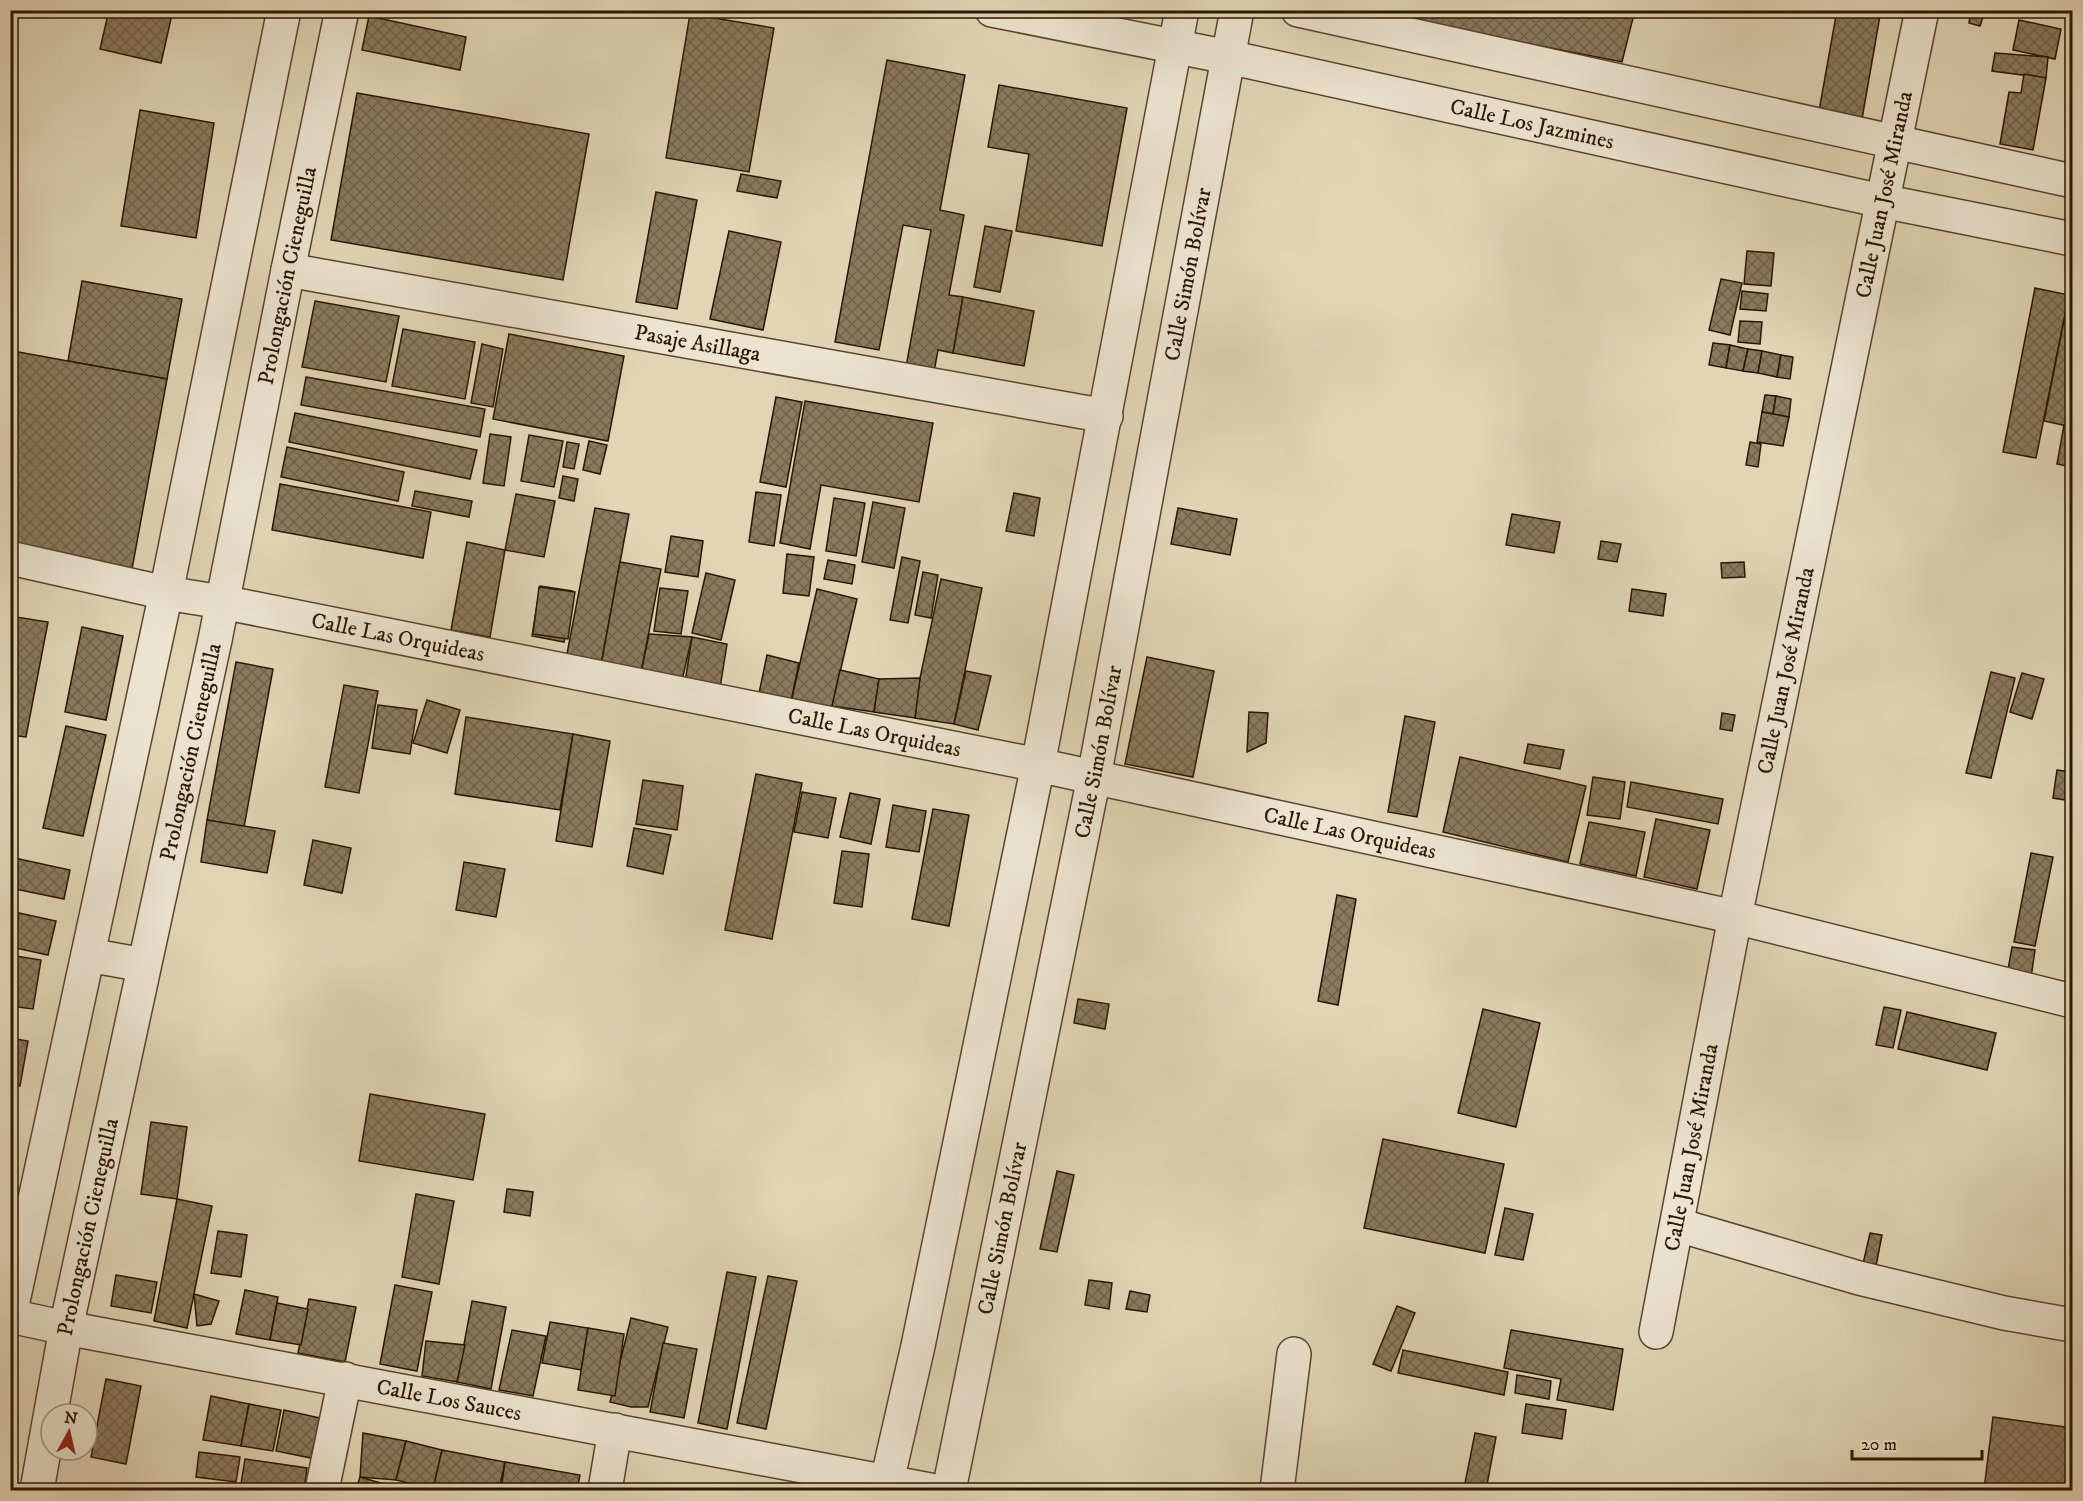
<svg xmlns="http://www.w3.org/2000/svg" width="2083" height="1501" font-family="'IM FELL DW Pica',serif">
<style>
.building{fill:url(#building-cross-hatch);stroke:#2b1600;stroke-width:1.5}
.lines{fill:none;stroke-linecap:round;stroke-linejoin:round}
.minor-casing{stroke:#58462e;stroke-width:36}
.minor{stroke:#ece4d0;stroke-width:33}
.labels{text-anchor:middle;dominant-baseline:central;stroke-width:5;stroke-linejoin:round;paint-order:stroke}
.street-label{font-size:22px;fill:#2b1600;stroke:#ece4d0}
</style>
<defs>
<pattern id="building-cross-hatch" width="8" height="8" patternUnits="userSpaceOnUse" patternTransform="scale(1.5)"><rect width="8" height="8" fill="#8a795f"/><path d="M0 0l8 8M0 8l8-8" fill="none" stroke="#71624c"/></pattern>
</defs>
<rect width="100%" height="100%" fill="#e1d5b6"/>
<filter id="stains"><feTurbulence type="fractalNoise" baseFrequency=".00333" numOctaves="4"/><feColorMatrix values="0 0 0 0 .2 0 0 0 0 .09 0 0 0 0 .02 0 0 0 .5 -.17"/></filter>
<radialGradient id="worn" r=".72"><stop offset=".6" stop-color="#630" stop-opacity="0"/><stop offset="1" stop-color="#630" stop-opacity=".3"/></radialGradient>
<g class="building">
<polygon points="109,10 173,10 161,63 100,49"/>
<polygon points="1420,10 1635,10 1622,62 1418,22"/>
<polygon points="1837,10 1881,10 1862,119 1819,111"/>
<polygon points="690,14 774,28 749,172 666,158"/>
<polygon points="369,16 466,37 460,70 362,50"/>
<polygon points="1970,16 1983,17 1980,26 1969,23"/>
<polygon points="2019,20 2061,29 2055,59 2013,50"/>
<polygon points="1995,53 2048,57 2046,78 1992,71"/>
<polygon points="887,60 965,75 940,210 964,215 949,295 963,297 953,353 938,350 934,372 906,367 931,230 903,225 879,350 835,342"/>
<polygon points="2024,74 2046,78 2033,150 2000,144 2009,92 2021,93"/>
<polygon points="999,85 1127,108 1102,246 1016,231 1029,154 988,147"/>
<polygon points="357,93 589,134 563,280 331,240"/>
<polygon points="140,110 214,123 196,238 121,226"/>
<polygon points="741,174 781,181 777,198 737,191"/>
<polygon points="656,192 697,200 677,309 636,302"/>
<polygon points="985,226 1012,231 1000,292 974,287"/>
<polygon points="729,231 781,242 763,330 710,319"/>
<polygon points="1747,251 1774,253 1771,286 1744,284"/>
<polygon points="1721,279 1742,283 1730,335 1709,330"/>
<polygon points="82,281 182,299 167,379 68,361"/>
<polygon points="2035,288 2069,295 2036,458 2003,452"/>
<polygon points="1742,291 1768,294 1766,311 1740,309"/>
<polygon points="2069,295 2072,295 2072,427 2044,421"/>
<polygon points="963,297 1034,311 1024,366 953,353"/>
<polygon points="315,301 399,316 386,382 302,367"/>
<polygon points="1740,321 1762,322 1760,344 1738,342"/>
<polygon points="403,329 475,342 465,399 392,386"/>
<polygon points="509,334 624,356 608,441 493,419"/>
<polygon points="1713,343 1730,345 1726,368 1709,365"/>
<polygon points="482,344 503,349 493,407 471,403"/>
<polygon points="1730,345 1748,349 1743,371 1726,368"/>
<polygon points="1748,349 1762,351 1758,373 1743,371"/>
<polygon points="13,351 167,379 132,569 10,546 10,368"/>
<polygon points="1762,351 1781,355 1777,377 1758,373"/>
<polygon points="1781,355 1793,357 1790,379 1777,377"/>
<polygon points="306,377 485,409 480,437 301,405"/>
<polygon points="1765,395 1776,396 1773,414 1762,412"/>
<polygon points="1776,396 1791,399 1789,417 1773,414"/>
<polygon points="776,397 802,402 786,487 760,482"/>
<polygon points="805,401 933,423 919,502 821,485 810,549 780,543"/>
<polygon points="1762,412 1789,417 1783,446 1757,442"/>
<polygon points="295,413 477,450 470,479 289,442"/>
<polygon points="2064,425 2072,427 2072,467 2057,464"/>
<polygon points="490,434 511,437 504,486 483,483"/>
<polygon points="529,435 563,441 554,487 521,481"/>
<polygon points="589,441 607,445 600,474 583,470"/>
<polygon points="567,442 579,444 574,469 563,467"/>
<polygon points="1750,442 1761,444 1758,467 1746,465"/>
<polygon points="287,447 404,472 398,501 281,477"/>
<polygon points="563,476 578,479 574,501 559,498"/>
<polygon points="280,484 431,512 423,558 272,530"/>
<polygon points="415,491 472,501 469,517 412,506"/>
<polygon points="756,492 781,495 774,546 749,542"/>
<polygon points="1014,493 1040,498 1034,536 1006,531"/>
<polygon points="516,494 555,501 544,557 505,550"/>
<polygon points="834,498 865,503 856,556 826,551"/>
<polygon points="873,502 905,508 894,568 862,562"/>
<polygon points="595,508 629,514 601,665 566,659"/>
<polygon points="1178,508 1237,519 1230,555 1171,544"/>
<polygon points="1512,514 1560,522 1554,553 1506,545"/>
<polygon points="671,536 703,541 698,577 665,572"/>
<polygon points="1601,541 1621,544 1617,562 1598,559"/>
<polygon points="467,542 505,550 490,637 451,630"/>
<polygon points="787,554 814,557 809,596 783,593"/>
<polygon points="902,557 920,561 908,623 890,620"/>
<polygon points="828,560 855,565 852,584 824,579"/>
<polygon points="620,562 661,569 641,673 601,665"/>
<polygon points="1744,562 1745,577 1722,578 1721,563"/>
<polygon points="923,572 938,575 931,618 915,615"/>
<polygon points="706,573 735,580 721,640 692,633"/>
<polygon points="941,579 982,588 954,724 915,718 920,678"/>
<polygon points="540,586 572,591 564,642 532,636"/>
<polygon points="539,587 575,592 568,639 533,634"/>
<polygon points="660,588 688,591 681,634 654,631"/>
<polygon points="817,589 857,599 830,716 790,706"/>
<polygon points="1632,589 1666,594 1663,616 1629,611"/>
<polygon points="10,616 48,622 26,737 10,735"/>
<polygon points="82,627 123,636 106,720 65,712"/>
<polygon points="649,634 692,637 681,685 641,673"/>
<polygon points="692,637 727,644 719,694 684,689"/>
<polygon points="767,655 799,663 790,706 758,698"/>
<polygon points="1147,657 1214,671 1193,777 1125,764"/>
<polygon points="236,662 273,669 244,827 207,820"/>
<polygon points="840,670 879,679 874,712 832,706"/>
<polygon points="966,671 991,676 978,730 954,724"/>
<polygon points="1991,672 2015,678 1991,778 1966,773"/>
<polygon points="2022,673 2044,679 2032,719 2010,712"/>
<polygon points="920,678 915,718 874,712 879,679"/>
<polygon points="344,685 378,691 359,793 325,787"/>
<polygon points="427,700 460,710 447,753 413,743"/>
<polygon points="378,705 417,710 410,754 372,748"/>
<polygon points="1249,712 1268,713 1266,743 1247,752"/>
<polygon points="1722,713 1735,715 1732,731 1720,729"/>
<polygon points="1405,716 1435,722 1417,817 1388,812"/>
<polygon points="466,717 573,734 560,810 455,794"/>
<polygon points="66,726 106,735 83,836 43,828"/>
<polygon points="573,734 610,741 592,847 556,841"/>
<polygon points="1528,744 1564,750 1560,769 1524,763"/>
<polygon points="1460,757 1586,786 1568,862 1443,832"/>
<polygon points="2057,770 2072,772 2072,801 2053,798"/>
<polygon points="756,774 802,783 772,939 725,930"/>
<polygon points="1593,777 1625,782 1620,819 1587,815"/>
<polygon points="643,780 683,786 677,830 636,824"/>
<polygon points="1631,782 1723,799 1718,824 1627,807"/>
<polygon points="802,792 836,798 828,838 794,832"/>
<polygon points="850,793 880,799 871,844 840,837"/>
<polygon points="893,805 926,811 919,852 886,847"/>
<polygon points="933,809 969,815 949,926 912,919"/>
<polygon points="1656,819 1710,830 1697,889 1644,877"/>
<polygon points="207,820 275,831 267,873 201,862"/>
<polygon points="1589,822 1645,832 1636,876 1580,864"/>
<polygon points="634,828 671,835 663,874 627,866"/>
<polygon points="313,840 351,848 342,893 304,885"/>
<polygon points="842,851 869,854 862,907 834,903"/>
<polygon points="2031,853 2053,857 2035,946 2014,942"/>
<polygon points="10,857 70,870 64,899 10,888"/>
<polygon points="464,862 505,869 496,917 456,910"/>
<polygon points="1337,895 1356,899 1338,1005 1318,1001"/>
<polygon points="19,913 56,921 48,955 11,947"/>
<polygon points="2012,947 2035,950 2031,978 2007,975"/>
<polygon points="10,955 41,960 33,1009 10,1006"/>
<polygon points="1078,999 1109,1004 1105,1029 1074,1023"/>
<polygon points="1884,1007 1901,1010 1893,1048 1876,1045"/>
<polygon points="1483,1009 1540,1023 1516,1127 1458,1113"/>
<polygon points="1907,1012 1996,1033 1987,1070 1898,1049"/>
<polygon points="10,1038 28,1041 20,1086 10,1085"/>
<polygon points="370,1094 485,1114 473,1180 359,1161"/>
<polygon points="151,1122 187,1127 177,1199 141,1194"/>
<polygon points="1383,1139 1504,1164 1485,1253 1364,1228"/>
<polygon points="1057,1171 1074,1175 1057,1252 1040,1249"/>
<polygon points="507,1189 533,1192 530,1216 504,1212"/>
<polygon points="416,1194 454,1201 439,1284 402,1277"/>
<polygon points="177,1199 212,1206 187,1328 154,1321"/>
<polygon points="1505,1208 1533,1214 1523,1260 1495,1255"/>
<polygon points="218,1231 247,1235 241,1277 211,1273"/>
<polygon points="1870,1233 1882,1235 1876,1266 1863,1264"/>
<polygon points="727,1272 756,1277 727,1429 698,1423"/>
<polygon points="116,1275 157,1282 151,1313 111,1306"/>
<polygon points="768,1276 797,1281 766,1429 737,1423"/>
<polygon points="1089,1280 1112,1283 1109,1309 1085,1305"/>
<polygon points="395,1285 432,1292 417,1371 380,1364"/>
<polygon points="245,1290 278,1297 270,1340 236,1334"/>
<polygon points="1130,1291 1150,1295 1147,1312 1126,1309"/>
<polygon points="194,1294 219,1301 211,1324 197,1326"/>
<polygon points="309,1299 356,1307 345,1362 298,1353"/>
<polygon points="472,1301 506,1307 491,1389 457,1382"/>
<polygon points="277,1303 308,1309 301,1345 270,1340"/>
<polygon points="1397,1306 1415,1313 1391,1371 1373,1364"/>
<polygon points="631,1318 668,1327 648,1407 631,1407 610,1402"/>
<polygon points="550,1322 588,1328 581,1370 542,1363"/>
<polygon points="588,1328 624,1334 615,1396 578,1390"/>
<polygon points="512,1330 546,1336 533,1396 499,1390"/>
<polygon points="1511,1330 1623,1349 1613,1410 1557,1400 1561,1379 1504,1368"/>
<polygon points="426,1341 465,1345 457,1382 422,1376"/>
<polygon points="663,1343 697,1349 684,1418 650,1412"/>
<polygon points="1403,1350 1508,1372 1504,1395 1398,1373"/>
<polygon points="1517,1375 1551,1381 1549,1399 1515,1393"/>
<polygon points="106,1379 141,1386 126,1464 91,1457"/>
<polygon points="211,1396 249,1404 241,1446 203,1440"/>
<polygon points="249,1404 281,1410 273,1451 241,1446"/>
<polygon points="1526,1404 1566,1410 1562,1439 1522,1433"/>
<polygon points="284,1410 320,1418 311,1458 276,1451"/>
<polygon points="1993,1417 2072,1428 2064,1490 2008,1489 2008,1490 1984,1490"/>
<polygon points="363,1433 406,1441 396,1480 360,1477"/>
<polygon points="1475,1433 1496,1437 1486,1490 1464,1488"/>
<polygon points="406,1441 442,1450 433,1489 396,1480"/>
<polygon points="442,1450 505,1462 499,1490 440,1490 433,1489"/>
<polygon points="199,1452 240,1457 236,1482 196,1477"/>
<polygon points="245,1459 307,1468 304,1490 240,1490"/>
<polygon points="505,1462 580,1475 577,1490 501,1490"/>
<polygon points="360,1477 402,1489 401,1490 356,1490"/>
<polygon points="192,1484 235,1490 192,1490"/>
</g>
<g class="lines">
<g class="minor-casing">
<g id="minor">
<path id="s1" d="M992 10 1228 57 1882 201 2072 239"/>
<polyline points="1298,10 2072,181"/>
<path id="s2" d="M288 270 1106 416"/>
<path id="s3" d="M10 558 166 593 222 602 1038 765 1735 917 2072 1001"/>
<polyline points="88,955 144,965"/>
<polyline points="1678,1225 1859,1278 2004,1313 2072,1325"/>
<polyline points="10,1315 166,593 284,10"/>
<path id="s4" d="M10 1316 66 1328 930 1490"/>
<path id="s5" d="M1656 1332 1735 917 1922 10"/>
<path id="s6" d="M37 1490 66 1328 215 640 288 270 342 10"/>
<polyline points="322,1490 345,1379"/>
<polyline points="605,1490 615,1430"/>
<polyline points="885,1490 918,1346 1038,765 1182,10"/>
<path id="s7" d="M949 1490 1094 777 1237 10"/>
<polyline points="1277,1490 1294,1354"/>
</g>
</g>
<use href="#minor" class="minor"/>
</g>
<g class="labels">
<g class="street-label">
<text stroke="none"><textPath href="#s1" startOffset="552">Calle Los Jazmines</textPath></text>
<text stroke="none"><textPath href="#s5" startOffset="1160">Calle Juan José Miranda</textPath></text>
<text stroke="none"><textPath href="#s6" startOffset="1240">Prolongación Cieneguilla</textPath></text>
<text stroke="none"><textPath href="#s7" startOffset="1239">Calle Simón Bolívar</textPath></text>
<text stroke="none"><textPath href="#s2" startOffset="416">Pasaje Asillaga</textPath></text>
<text stroke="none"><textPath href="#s3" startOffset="396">Calle Las Orquideas</textPath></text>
<text stroke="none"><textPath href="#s5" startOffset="674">Calle Juan José Miranda</textPath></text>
<text stroke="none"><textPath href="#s3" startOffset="882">Calle Las Orquideas</textPath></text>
<text stroke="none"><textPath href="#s6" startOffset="754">Prolongación Cieneguilla</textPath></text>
<text stroke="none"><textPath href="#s7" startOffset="753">Calle Simón Bolívar</textPath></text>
<text stroke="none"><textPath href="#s3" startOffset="1368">Calle Las Orquideas</textPath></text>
<text stroke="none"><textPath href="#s5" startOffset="188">Calle Juan José Miranda</textPath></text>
<text stroke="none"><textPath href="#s6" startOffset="268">Prolongación Cieneguilla</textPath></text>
<text stroke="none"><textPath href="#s7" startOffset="267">Calle Simón Bolívar</textPath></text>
<text stroke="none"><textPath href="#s4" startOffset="447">Calle Los Sauces</textPath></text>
</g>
</g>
<rect width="2083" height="1501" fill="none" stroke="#e1d5b6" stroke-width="36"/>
<rect x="12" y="12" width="2059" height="1477" fill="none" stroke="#2b1600" stroke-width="3"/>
<rect x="18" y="18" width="2047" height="1465" fill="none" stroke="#2b1600" stroke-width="1.5"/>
<g transform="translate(69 1432) rotate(8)"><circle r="28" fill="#ece4d0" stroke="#9f927d" stroke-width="1.5"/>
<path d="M0-4.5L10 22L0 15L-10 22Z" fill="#8f2418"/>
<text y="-9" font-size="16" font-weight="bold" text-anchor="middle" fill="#2b1600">N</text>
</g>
<path d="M1852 1450v9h130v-9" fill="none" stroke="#2b1600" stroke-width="3"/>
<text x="1861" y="1450" font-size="18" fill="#2b1600" stroke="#ece4d0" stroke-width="4.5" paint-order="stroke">20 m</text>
<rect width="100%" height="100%" filter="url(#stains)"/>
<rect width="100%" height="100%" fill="url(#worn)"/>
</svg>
